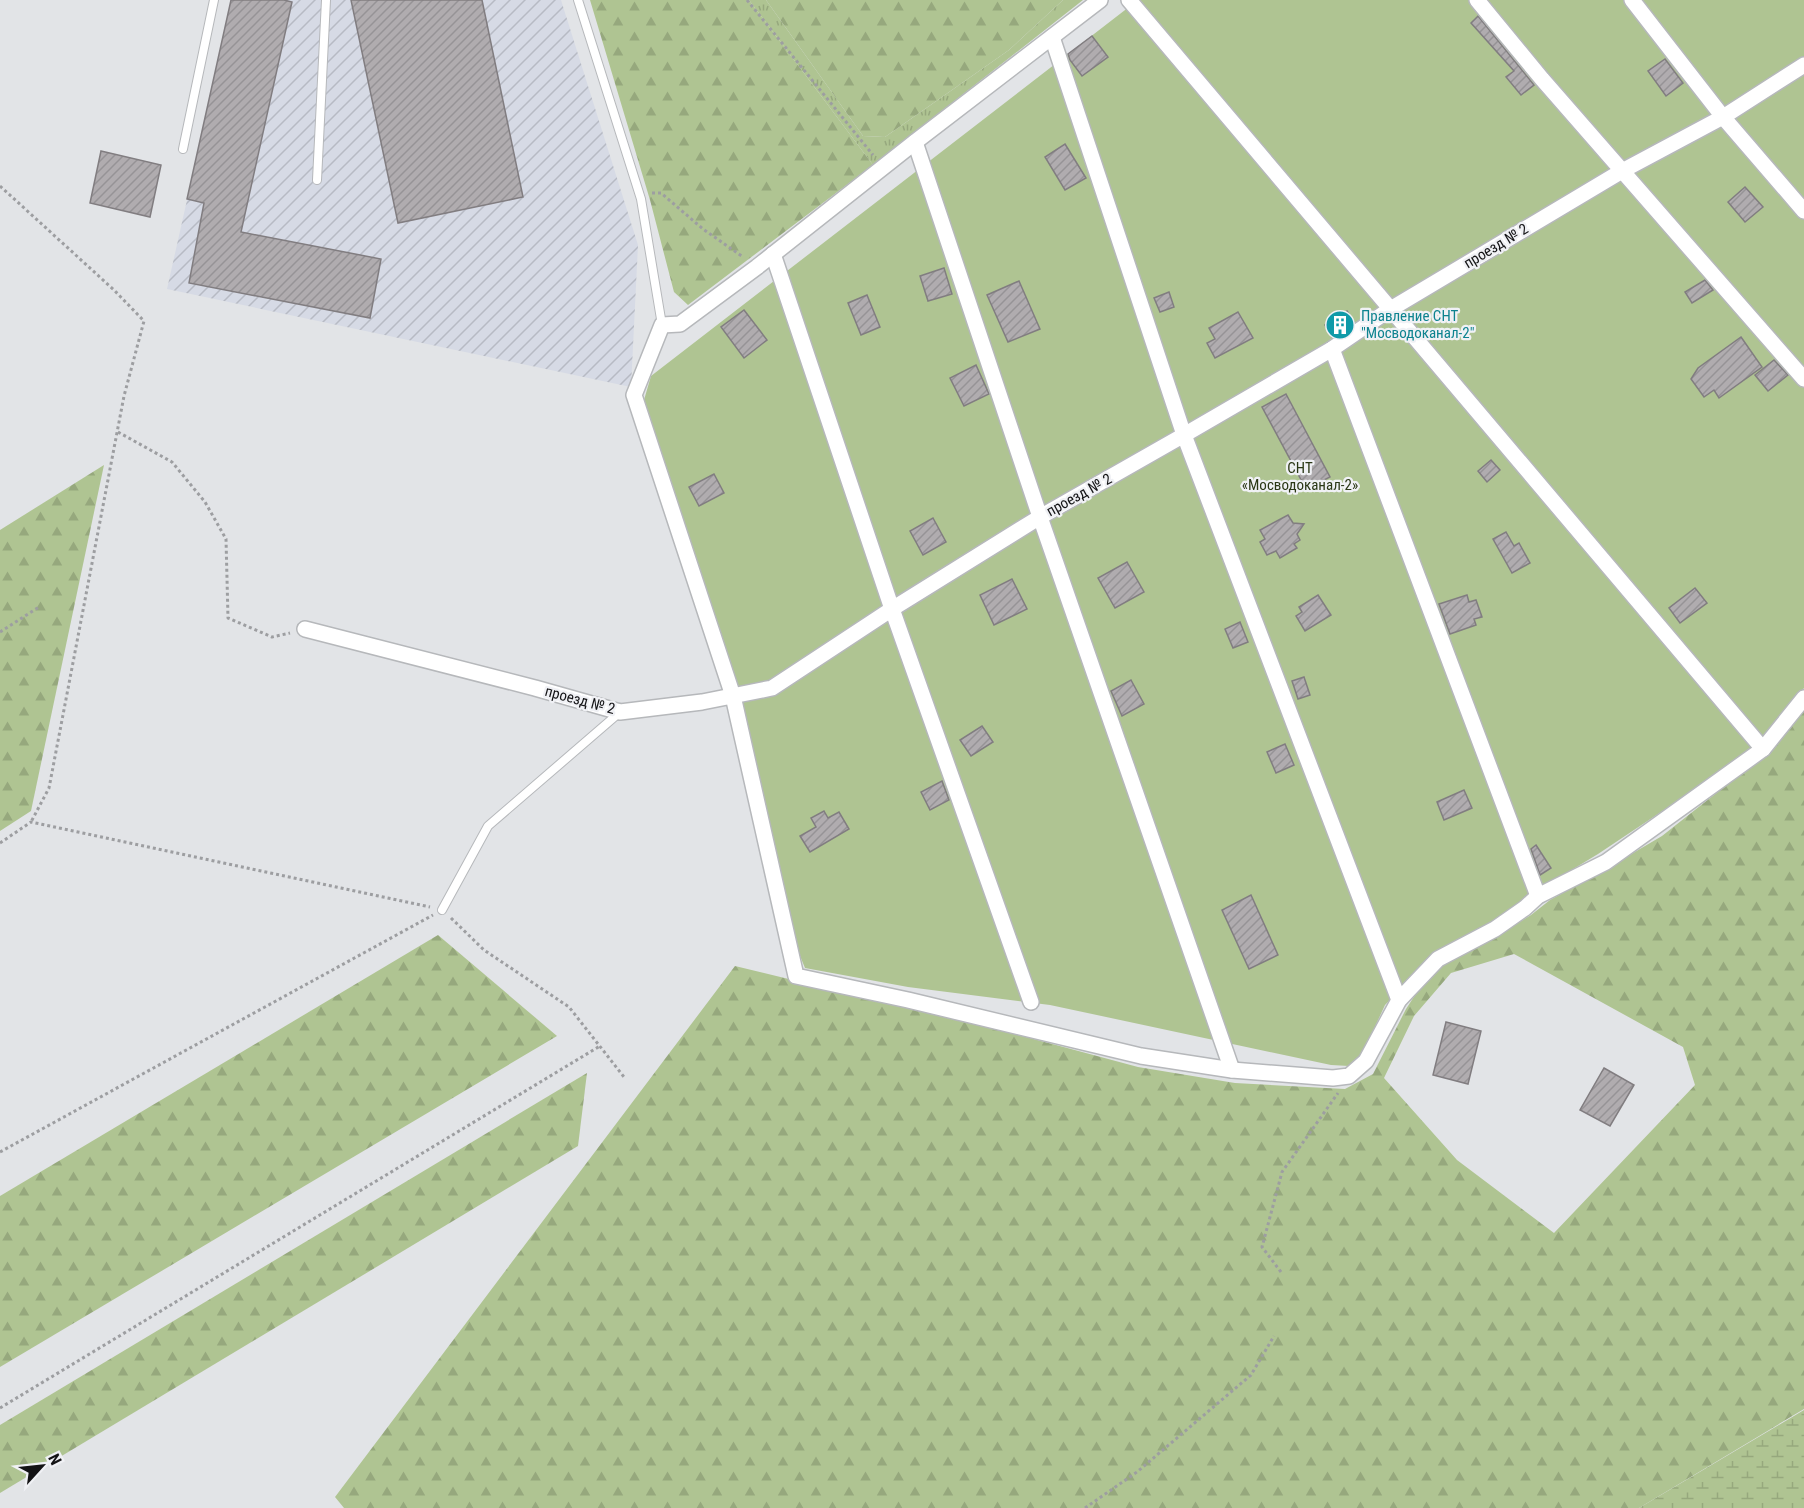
<svg xmlns="http://www.w3.org/2000/svg" width="1804" height="1508" font-family="'Roboto Condensed',sans-serif">
<style>
.industrial{fill:url(#industrial-furrows)}
.grass{fill:url(#grass-tufts)}
.forest{fill:url(#forest-firs);fill-rule:evenodd}
.wetland{fill:url(#wetland-marsh)}
.green{fill:#afc492}
.building{fill:url(#building-hatch);stroke:#817d80;stroke-width:1.5}
.lines{fill:none;stroke-linecap:round;stroke-linejoin:round}
.lane-casing{stroke:#b6b8bb;stroke-width:10}
.street-casing{stroke:#b6b8bb;stroke-width:18}
.path{stroke:#9d9ea1;stroke-width:3;stroke-dasharray:3 3;stroke-linecap:butt}
.lane{stroke:#fff;stroke-width:8}
.street{stroke:#fff;stroke-width:15}
.labels{text-anchor:middle;dominant-baseline:central;stroke-width:4.5;stroke-linejoin:round;paint-order:stroke}
.street-label{font-size:15px;fill:#131315;stroke:#f0f1f5}
.culture-label{font-size:15px;fill:#0d838f;stroke:#f0f1f5;text-anchor:start}
.park-label{font-size:15px;fill:#2a3715;stroke:#f0f1f5}
</style>
<defs>
<pattern id="industrial-furrows" width="10" height="10" patternUnits="userSpaceOnUse" patternTransform="scale(1.5)"><rect width="10" height="10" fill="#d6dae5"/><path d="M-1 1l2-2M0 10L10 0M9 11l2-2" fill="none" stroke="#b7bac4"/></pattern>
<pattern id="grass-tufts" width="24" height="20" patternUnits="userSpaceOnUse" patternTransform="scale(1.5)"><rect width="24" height="20" fill="#afc492"/><path d="M3 7l-1-3M5 7V3M7 7l1-3M15 17l-1-3M17 17v-4M19 17l1-3" fill="none" stroke="#96a87d"/></pattern>
<pattern id="forest-firs" width="22" height="20" patternUnits="userSpaceOnUse" patternTransform="scale(1.5)"><rect width="22" height="20" fill="#afc492"/><path d="M5 1l3.5 6h-7zM16 11l3.5 6h-7z" fill="#96a87d"/></pattern>
<pattern id="wetland-marsh" width="20" height="14" patternUnits="userSpaceOnUse" patternTransform="scale(1.5)"><rect width="20" height="14" fill="#afc492"/><path d="M1 5h8M5 5V1M11 12h8M15 12V8" fill="none" stroke="#96a87d"/></pattern>
<pattern id="building-hatch" width="6" height="6" patternUnits="userSpaceOnUse" patternTransform="scale(1.5)"><rect width="6" height="6" fill="#b0acaf"/><path d="M-1 1l2-2M0 6l6-6M5 7l2-2" fill="none" stroke="#969396"/></pattern>
</defs>
<rect width="100%" height="100%" fill="#e2e4e7"/>
<polygon class="industrial" points="232,0 561,0 638,245 631,387 167,289"/>
<polygon class="grass" points="749,0 766,0 863,136 885,137 1009,50 1063,0 1083,0 873,165"/>
<g class="forest">
<polygon points="590,0 749,0 873,165 688,305 674,292 650,200"/>
<polygon points="766,0 1063,0 1009,50 885,137 863,136"/>
<polygon points="104,465 31,811 0,831 0,530"/>
<path d="M1804 709V1409L1639 1508H344L335 1497 735 966 1030 1038 1138 1067 1235 1083 1345 1089 1373 1074 1406 1009 1421 986 1442 963 1495 937 1531 915 1550 900 1611 866 1662 836 1767 753ZM1514 954 1683 1047 1695 1085 1554 1233 1457 1160 1384 1078 1414 1016 1451 973Z"/>
<polygon points="438,935 557,1036 0,1367 0,1196"/>
<polygon points="587,1073 578,1146 0,1493 0,1425"/>
</g>
<polygon class="wetland" points="1804,1409 1804,1508 1639,1508 1804,1410"/>
<polygon class="green" points="1138,0 1804,0 1804,688 1760,746 1598,854 1527,897 1516,909 1432,956 1385,1005 1361,1057 1349,1066 1331,1065 1050,1005 908,987 805,968 798,951 745,715 644,400 651,376"/>
<g class="building">
<polygon points="231,0 284,0 292,2 241,232 381,259 370,318 189,283 204,203 187,199"/>
<polygon points="351,0 482,0 523,197 398,223"/>
<polygon points="1478,16 1534,85 1521,95 1506,77 1514,71 1471,23"/>
<polygon points="1092,36 1108,57 1082,76 1070,60 1068,54"/>
<polygon points="1665,59 1683,83 1666,96 1648,71"/>
<polygon points="1065,144 1086,178 1065,190 1045,157"/>
<polygon points="101,151 161,165 150,217 90,203"/>
<polygon points="1745,187 1763,207 1745,222 1728,202"/>
<polygon points="944,268 952,294 928,301 920,276"/>
<polygon points="1705,280 1713,290 1692,303 1685,292"/>
<polygon points="1019,281 1040,329 1008,342 987,295"/>
<polygon points="1169,292 1174,307 1160,312 1154,298"/>
<polygon points="867,295 880,327 861,335 848,303"/>
<polygon points="744,310 767,340 744,358 721,327"/>
<polygon points="1347,311 1354,322 1332,337 1325,325"/>
<polygon points="1238,312 1253,338 1215,358 1207,343 1215,339 1209,328"/>
<polygon points="1741,337 1762,367 1719,398 1714,390 1704,397 1691,379 1698,368"/>
<polygon points="1774,360 1788,375 1768,391 1755,375"/>
<polygon points="976,365 989,394 964,406 950,378"/>
<polygon points="1286,394 1330,477 1306,489 1262,407"/>
<polygon points="1491,460 1500,470 1487,482 1478,471"/>
<polygon points="714,474 724,493 699,506 689,487"/>
<polygon points="1288,515 1293,523 1304,524 1297,534 1300,540 1294,544 1297,548 1280,558 1276,551 1267,555 1260,542 1265,539 1260,530"/>
<polygon points="933,518 946,542 923,555 910,531"/>
<polygon points="1506,532 1514,546 1519,543 1530,563 1512,573 1493,539"/>
<polygon points="1127,562 1144,592 1115,608 1098,578"/>
<polygon points="1012,579 1027,609 994,625 980,595"/>
<polygon points="1695,588 1707,603 1680,623 1669,608"/>
<polygon points="1318,595 1331,615 1305,631 1296,616 1302,612 1299,607"/>
<polygon points="1467,595 1469,602 1476,600 1482,617 1474,619 1476,625 1450,634 1439,604"/>
<polygon points="1240,622 1248,642 1233,648 1225,629"/>
<polygon points="1304,677 1310,695 1298,699 1292,681"/>
<polygon points="1131,680 1144,704 1122,716 1111,691"/>
<polygon points="982,726 993,742 971,756 960,740"/>
<polygon points="1285,744 1294,765 1276,773 1267,752"/>
<polygon points="942,781 949,800 930,810 921,792"/>
<polygon points="1464,790 1472,808 1444,820 1437,802"/>
<polygon points="824,811 828,818 839,812 849,829 810,852 800,836 816,827 811,818"/>
<polygon points="1536,845 1551,868 1540,875 1531,849"/>
<polygon points="1251,895 1278,955 1249,969 1222,910"/>
<polygon points="1446,1022 1481,1031 1468,1084 1433,1075"/>
<polygon points="1604,1068 1634,1085 1610,1126 1580,1110"/>
</g>
<g class="lines">
<g class="lane-casing">
<g id="lane">
<polyline points="578,0 641,199 662,325"/>
<polyline points="183,149 214,0"/>
<polyline points="317,180 326,0"/>
<polyline points="442,910 488,826 619,713"/>
</g>
</g>
<g class="street-casing">
<g id="street">
<polyline points="1100,0 915,142 757,267 680,324 662,325 634,395 733,696 796,976 908,1000 1141,1056 1232,1070 1333,1078 1349,1076 1366,1061 1399,1000 1438,959 1495,929 1525,908 1538,896 1606,862 1763,749 1804,698"/>
<polyline points="1129,0 1763,749"/>
<polyline points="1477,0 1542,79 1804,379"/>
<polyline points="1632,0 1723,117 1804,211"/>
<polyline points="1052,37 1184,435 1399,1000"/>
<polyline points="915,142 1040,517 1232,1070"/>
<polyline points="773,254 892,609 1031,1002"/>
<polyline points="1332,349 1538,896"/>
<polyline points="305,629 535,688 620,712 702,702 772,688 892,609 1040,517 1184,435 1332,349 1389,310 1622,171 1723,117 1804,65"/>
</g>
</g>
<g class="path">
<polyline points="747,0 873,155"/>
<polyline points="0,186 114,290 144,321 124,396 49,788 31,822"/>
<polyline points="652,193 661,193 703,229 743,257"/>
<polyline points="118,432 172,462 205,502 226,539 228,618 272,637 290,633"/>
<polyline points="0,632 39,607"/>
<polyline points="0,843 31,822 430,907"/>
<polyline points="451,918 484,950 569,1007 624,1077"/>
<polyline points="0,1152 433,915"/>
<polyline points="1281,1272 1262,1247 1282,1172 1338,1093"/>
<polyline points="0,1408 600,1046"/>
<polyline points="1085,1508 1137,1472 1251,1375 1274,1336"/>
</g>
<use href="#lane" class="lane"/>
<use href="#street" class="street"/>
</g>
<defs>
<g id="building-disc" transform="scale(1.5)"><circle r="9.5" fill="#0f9aa8" stroke="#f0f1f5"/><path d="M-4-6H4V6H1V3H-1V6H-4ZM-2.5-4.3h1.7v1.8h-1.7ZM.8-4.3h1.7v1.8H.8ZM-2.5-1h1.7V.8h-1.7ZM.8-1h1.7V.8H.8Z" fill="#fff"/></g>
</defs>
<g fill-rule="evenodd">
<use href="#building-disc" x="1340" y="325"/>
</g>
<g class="labels">
<g class="street-label">
<text transform="translate(1496 246) rotate(-31)">проезд № 2</text>
<text transform="translate(1079 495) rotate(-29)">проезд № 2</text>
<text transform="translate(580 700) rotate(15)">проезд № 2</text>
</g>
<g class="culture-label">
<text x="1361" y="316">Правление СНТ<tspan x="1361" dy="17">"Мосводоканал-2"</tspan></text>
</g>
<g class="park-label">
<text x="1300" y="468">СНТ<tspan x="1300" dy="17">«Мосводоканал-2»</tspan></text>
</g>
</g>
<g transform="translate(42 1466) rotate(63)" stroke="#f0f1f5" stroke-width="4.5" paint-order="stroke">
<path d="M0-4.5L10 22L0 15L-10 22Z" fill="#131315"/>
<text y="-9" font-size="16" font-weight="bold" text-anchor="middle" fill="#131315">N</text>
</g>
</svg>
